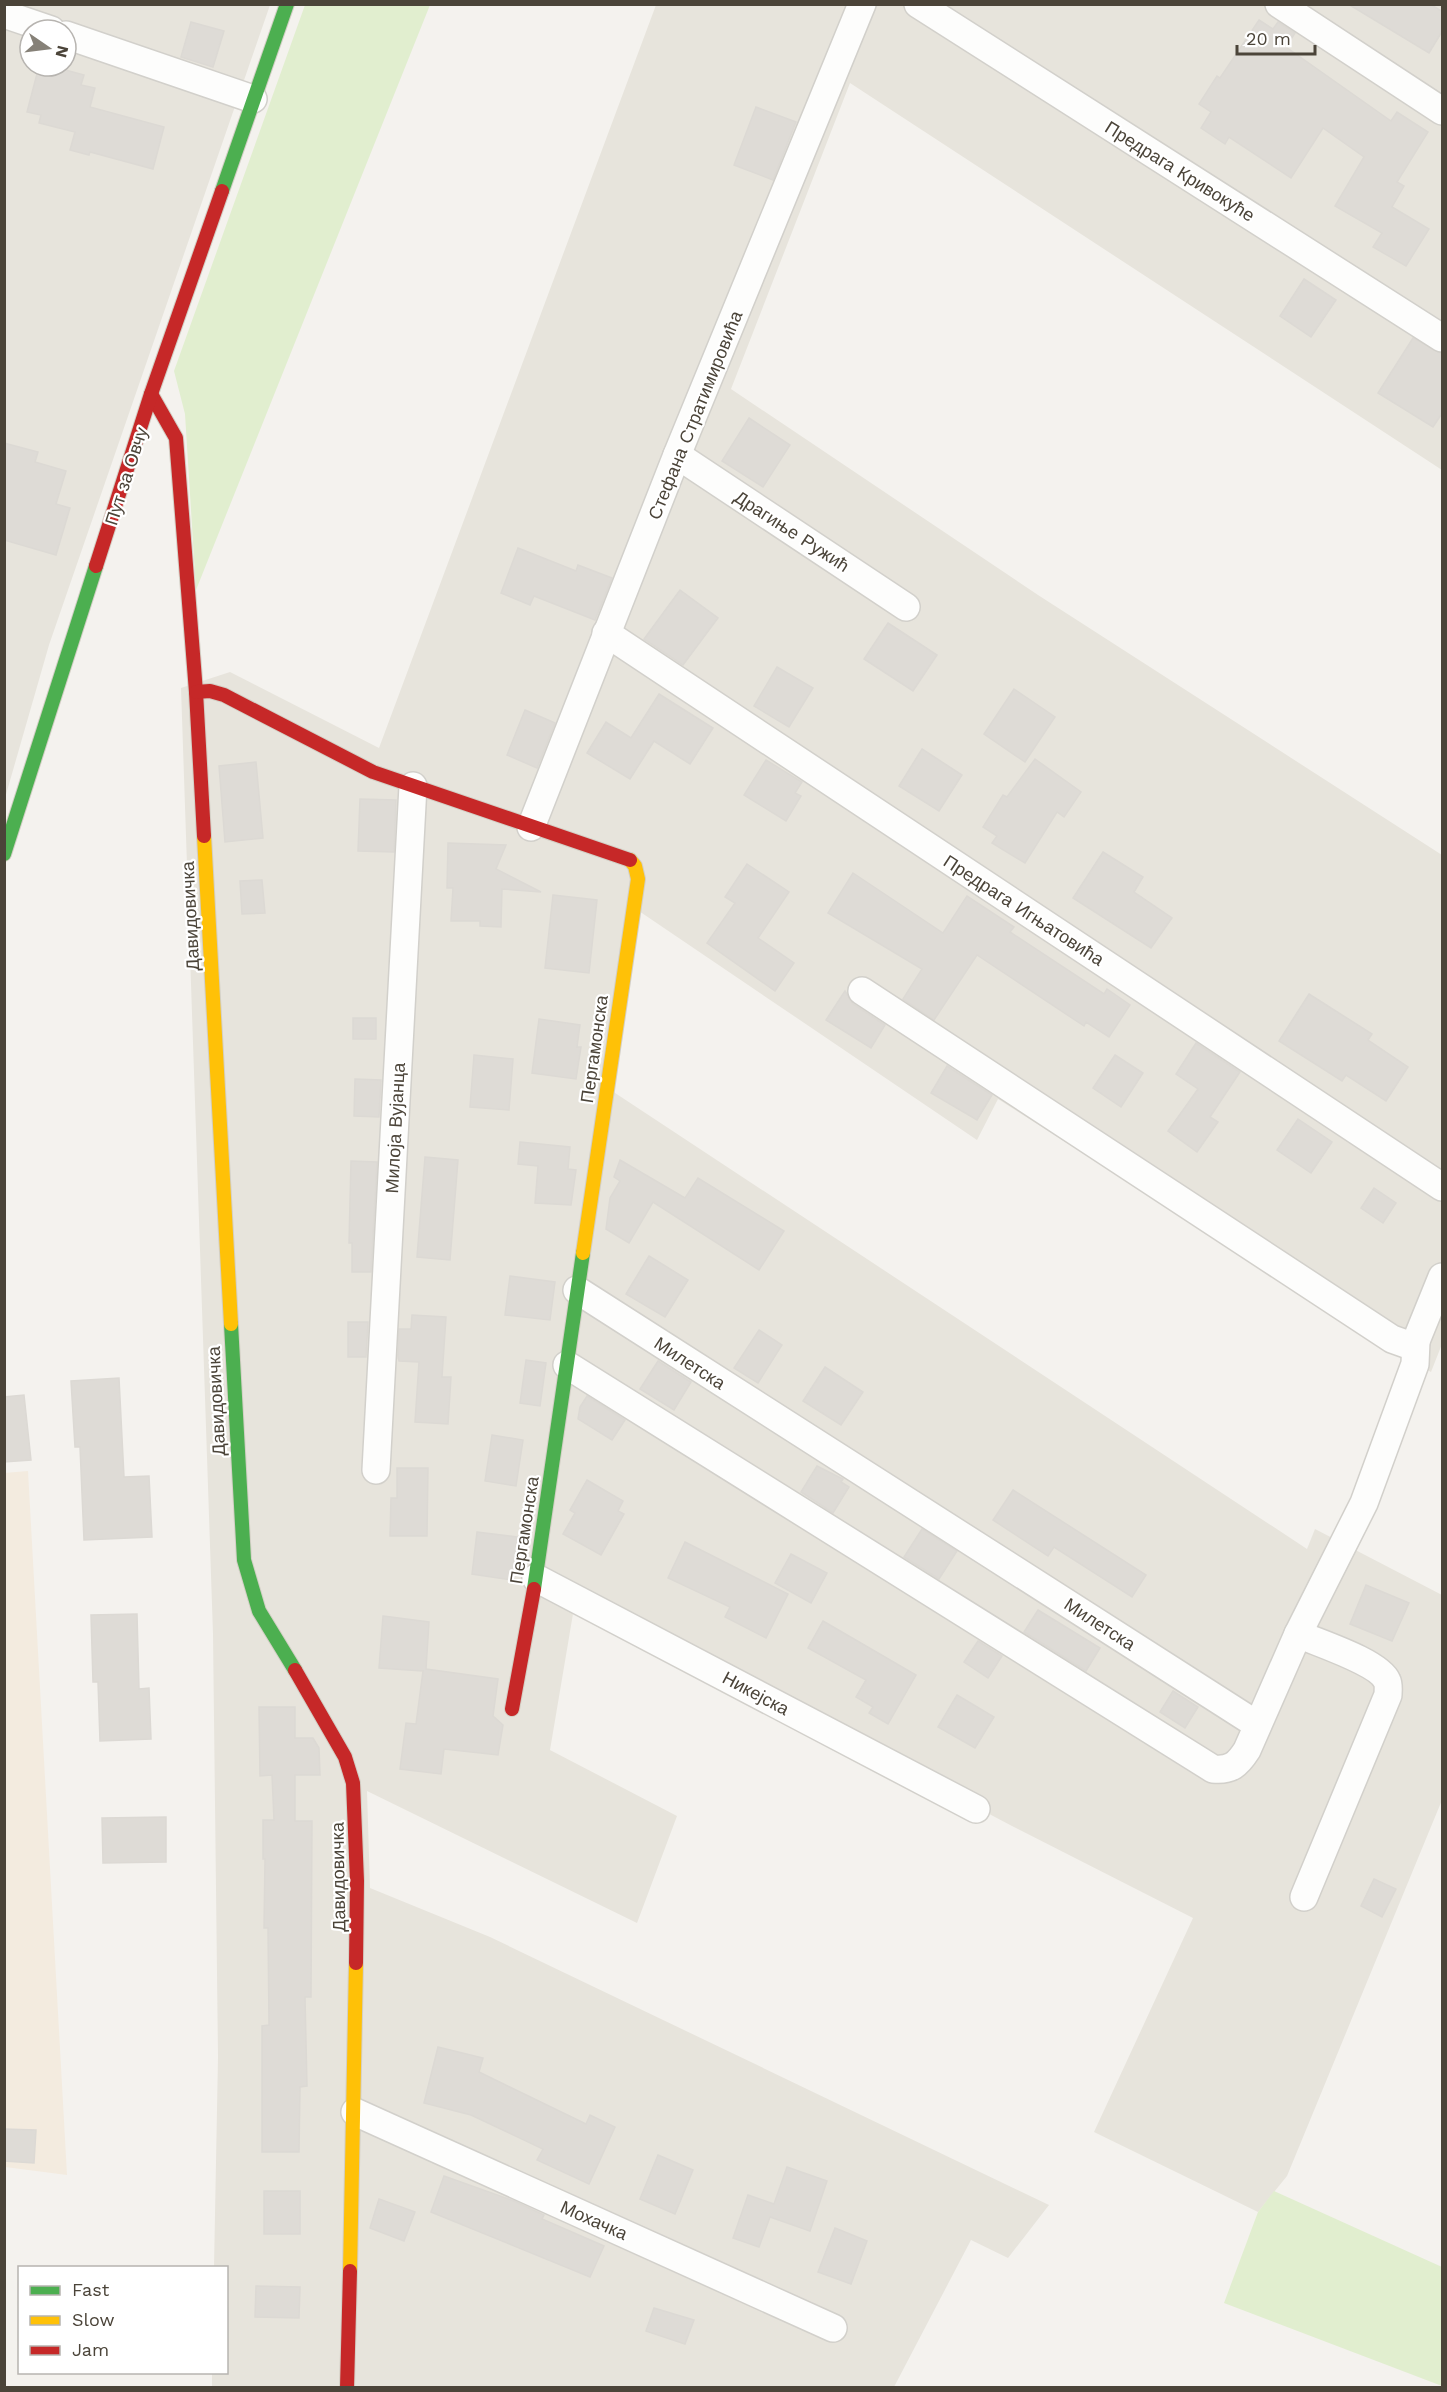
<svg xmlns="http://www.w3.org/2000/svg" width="1447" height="2392" font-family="'Work Sans',sans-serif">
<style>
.residential{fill:#e7e4dc;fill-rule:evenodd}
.commercial{fill:#f3ebdf}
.green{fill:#e1eecf}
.building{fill:#dedbd6;stroke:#dcd9d4;stroke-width:1.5}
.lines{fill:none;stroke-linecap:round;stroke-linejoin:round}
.street-casing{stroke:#d2d0cb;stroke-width:30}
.fast-casing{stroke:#d3cfc5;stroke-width:16}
.slow-casing{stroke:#d3cfc5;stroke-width:16}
.jam-casing{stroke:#d3cfc5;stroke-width:16}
.street{stroke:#fdfdfc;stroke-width:27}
.fast{stroke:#4caf50;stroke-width:14}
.slow{stroke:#ffc107;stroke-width:14}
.jam{stroke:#c62828;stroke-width:14}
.labels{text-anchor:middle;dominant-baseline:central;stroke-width:4.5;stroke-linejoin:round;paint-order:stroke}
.street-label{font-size:18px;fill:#4b4439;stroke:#fff}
</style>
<rect width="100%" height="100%" fill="#f4f2ee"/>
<g class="residential">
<path d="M5 5H270L49 645 5 798ZM30 30H66V66H30Z"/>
<polygon points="656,5 1442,5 1442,470 850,83 731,389 1038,595 1442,855 1442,1344 1431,1372 1393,1351 998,1099 977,1140 633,907 606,1087 1307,1549 1315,1529 1442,1595 1442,1800 1287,2176 1258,2212 1094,2132 1193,1918 1012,1826 576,1596 550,1750 677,1816 637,1923 367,1791 370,1888 490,1937 1049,2205 1008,2258 971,2240 894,2387 212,2387 212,2373 226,2372 226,2268 214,2267 218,2057 213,1634 181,688 230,672 379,748"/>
</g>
<polygon class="commercial" points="28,1471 67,2175 5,2167 4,1473"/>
<g class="green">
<polygon points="305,5 430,5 196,590 185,414 174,371"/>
<polygon points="1274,2191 1442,2267 1442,2386 1224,2303 1258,2212"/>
</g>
<g class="building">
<polygon points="1348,4 1430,4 1443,12 1443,30 1429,53"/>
<polygon points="1259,20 1273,29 1278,22 1295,33 1286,47 1391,121 1397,112 1428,132 1397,182 1404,186 1392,207 1429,229 1406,266 1373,247 1382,233 1335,206 1364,157 1323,128 1291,178 1229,137 1225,144 1201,128 1211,112 1199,104 1217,76 1220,78"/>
<polygon points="191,22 224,31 213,67 181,57"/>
<polygon points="39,66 51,66 84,75 81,85 95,88 90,107 164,127 153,169 90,152 89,155 70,150 75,132 39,123 41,115 27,112"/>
<polygon points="756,107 796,122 773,180 734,165"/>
<polygon points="1304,279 1336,300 1311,337 1280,316"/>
<polygon points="1413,338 1443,354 1443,412 1433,427 1378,393"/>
<polygon points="749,418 790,445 763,487 722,461"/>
<polygon points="4,443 38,452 35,462 66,471 56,504 70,508 56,555 4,540"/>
<polygon points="518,548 576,571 578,565 612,578 595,620 534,596 530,605 501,593"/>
<polygon points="680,590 718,618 683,665 644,639"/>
<polygon points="888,623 937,655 913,691 864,659"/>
<polygon points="777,667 813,688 789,727 754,706"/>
<polygon points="1014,689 1055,717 1025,762 984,734"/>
<polygon points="659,694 713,728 690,764 654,741 630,779 587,753 606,722 631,738"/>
<polygon points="525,710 555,723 537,768 507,755"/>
<polygon points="922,749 962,775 939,811 899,786"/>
<polygon points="1035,759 1081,792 1064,817 1057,812 1025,863 992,843 997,836 983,827 1003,795 1007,797"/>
<polygon points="766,760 802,782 795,793 801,796 786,821 744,795"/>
<polygon points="256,762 263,838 225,842 219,766"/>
<polygon points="360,799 396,800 394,852 358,851"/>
<polygon points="448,843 506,845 496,869 541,892 502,889 501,927 480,926 480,921 451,921 453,888 447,888"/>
<polygon points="1103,852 1143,877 1134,892 1172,918 1151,948 1073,898"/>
<polygon points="747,864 789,892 758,938 794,963 775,991 707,943 735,903 725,897"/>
<polygon points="853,873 943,933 967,896 1014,927 1010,932 1104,994 1107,989 1130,1005 1109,1037 1086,1022 1084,1026 977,955 934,1020 903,999 922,969 828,913"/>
<polygon points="262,880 265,913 242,914 240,881"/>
<polygon points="553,895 597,900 589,973 545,968"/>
<polygon points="845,991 853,1004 885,1025 871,1048 826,1020"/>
<polygon points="1309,994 1372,1034 1368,1040 1408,1067 1386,1101 1346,1075 1342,1081 1279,1041"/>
<rect x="353" y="1018" width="23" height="21"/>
<polygon points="539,1019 580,1025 577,1047 581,1047 576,1079 532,1073"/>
<polygon points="1196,1043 1240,1072 1210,1117 1218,1122 1197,1152 1168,1131 1198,1089 1176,1074"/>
<polygon points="474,1055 513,1059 509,1110 470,1107"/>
<polygon points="1115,1055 1143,1073 1121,1107 1093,1088"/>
<polygon points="947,1066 992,1095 977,1120 931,1093"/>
<polygon points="355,1079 381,1080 379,1117 354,1116"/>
<polygon points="1298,1119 1332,1142 1311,1173 1277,1150"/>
<polygon points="520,1142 570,1147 568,1169 576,1170 571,1205 535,1203 538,1166 518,1164"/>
<polygon points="425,1157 458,1160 450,1260 417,1257"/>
<polygon points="620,1160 685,1198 698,1178 784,1231 759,1270 653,1202 629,1243 606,1229 610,1198 620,1181 614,1177"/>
<polygon points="351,1161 377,1162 371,1272 352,1272 352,1243 349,1243"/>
<polygon points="1374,1188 1396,1203 1383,1223 1361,1208"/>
<polygon points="649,1256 688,1280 665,1317 626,1294"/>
<polygon points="510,1276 555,1282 550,1320 505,1315"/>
<polygon points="412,1315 446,1317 442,1377 451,1377 448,1424 415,1422 419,1362 399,1361 398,1357 399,1329 411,1329"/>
<polygon points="348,1322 368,1322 366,1357 348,1357"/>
<polygon points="759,1330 782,1345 758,1383 734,1368"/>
<polygon points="526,1360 546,1363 540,1406 520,1403"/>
<polygon points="658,1361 691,1382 674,1410 640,1389"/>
<polygon points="825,1367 863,1392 841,1425 803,1401"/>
<polygon points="119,1378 124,1477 149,1476 152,1537 84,1540 80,1447 75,1447 71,1381"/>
<polygon points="24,1395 31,1460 4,1462 4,1397"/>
<polygon points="587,1396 625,1420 612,1440 578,1419 580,1407"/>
<polygon points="492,1435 523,1440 516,1486 485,1481"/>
<polygon points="817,1466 843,1479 841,1482 849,1487 833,1513 801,1492"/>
<polygon points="397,1468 428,1468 427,1536 390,1536 391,1498 397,1498"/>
<polygon points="587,1480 623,1501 618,1511 624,1514 601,1555 563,1534 575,1513 570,1510"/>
<polygon points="1013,1490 1146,1575 1132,1597 1054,1547 1048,1556 993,1520"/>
<polygon points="922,1529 957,1551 939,1579 904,1557"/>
<polygon points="477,1532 517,1537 512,1580 472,1574"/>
<polygon points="685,1542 788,1594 766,1638 725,1617 730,1607 668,1578"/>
<polygon points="791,1554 827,1573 811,1603 775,1583"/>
<polygon points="1366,1585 1409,1603 1392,1641 1350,1624"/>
<polygon points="1038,1610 1100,1648 1086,1671 1024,1632"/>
<polygon points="137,1614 139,1689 149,1688 151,1739 100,1741 98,1682 93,1682 91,1615"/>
<polygon points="383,1616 429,1622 426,1669 498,1679 493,1716 503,1725 498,1755 444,1749 441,1774 400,1769 406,1723 416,1724 423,1671 379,1668"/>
<polygon points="823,1621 916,1675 888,1724 869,1713 873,1707 856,1697 866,1680 808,1648"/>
<polygon points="978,1641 1002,1656 988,1678 964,1662"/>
<polygon points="1173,1691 1198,1707 1185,1728 1160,1712"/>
<polygon points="957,1695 994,1717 975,1748 938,1727"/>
<polygon points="259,1707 295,1707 295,1738 313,1738 319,1748 320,1775 295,1775 295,1821 312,1821 311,1997 305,1997 307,2086 300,2087 299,2152 262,2152 262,2026 269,2025 268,1928 264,1928 265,1859 263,1859 263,1820 274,1820 272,1775 260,1776"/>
<polygon points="166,1817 166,1862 103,1863 102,1818"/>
<polygon points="1374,1879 1396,1889 1382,1917 1361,1906"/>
<polygon points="438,2047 483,2058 479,2072 586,2124 590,2115 615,2127 589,2184 537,2160 543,2149 471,2115 424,2103"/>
<polygon points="4,2129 36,2130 34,2163 4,2161"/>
<polygon points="658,2155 693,2170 675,2214 640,2199"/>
<polygon points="787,2167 827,2181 810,2231 770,2217 759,2247 733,2238 748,2195 774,2204"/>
<polygon points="444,2176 514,2201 544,2215 542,2219 604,2246 590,2277 431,2212"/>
<rect x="264" y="2191" width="36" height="43"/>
<polygon points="379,2199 415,2212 404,2241 370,2228"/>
<polygon points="835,2228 867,2241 851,2284 818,2272"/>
<polygon points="256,2286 300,2287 299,2318 255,2317"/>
<polygon points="654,2308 694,2320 685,2344 646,2331"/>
</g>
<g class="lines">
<g class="street-casing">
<g id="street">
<polyline points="918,4 1442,338"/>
<polyline points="1279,4 1442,111"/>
<polyline points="4,14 51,30"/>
<polyline points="66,35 253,99"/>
<polyline points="677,455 906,607"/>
<polyline points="606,633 1442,1187"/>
<polyline points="531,827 677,455 862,4"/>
<polyline points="862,991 1392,1339 1406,1344 1416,1341 1442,1277"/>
<polyline points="577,1290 1256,1724"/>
<path d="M567 1365 1213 1769C1231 1771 1238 1764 1247 1750L1298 1634C1318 1643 1379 1662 1387 1681 1389 1685 1388 1691 1388 1695L1304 1897"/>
<polyline points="376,1470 413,786"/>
<polyline points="536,1578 976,1809"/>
<polyline points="1298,1634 1364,1503 1415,1364 1416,1341"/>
<polyline points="355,2112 833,2328"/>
</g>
</g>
<g class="fast-casing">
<g id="fast">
<polyline points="222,191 287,4"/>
<polyline points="4,854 96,566"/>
<polyline points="231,1324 244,1560 259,1611 295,1670"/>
<polyline points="534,1589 583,1253"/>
</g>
</g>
<g class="slow-casing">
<g id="slow">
<polyline points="204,836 231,1324"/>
<polyline points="583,1253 638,879 635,866 630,860"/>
<polyline points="350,2271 356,1963"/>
</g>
</g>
<g class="jam-casing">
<g id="jam">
<polyline points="151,394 176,438 196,692 204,836"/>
<polyline points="96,566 151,394 222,191"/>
<polyline points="196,692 210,691 224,695 373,772 630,860"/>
<polyline points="295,1670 345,1757 353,1783 357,1881 356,1963"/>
<polyline points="512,1709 534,1589"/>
<polyline points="347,2388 350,2271"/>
</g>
</g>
<use href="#street" class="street"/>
<use href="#fast" class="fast"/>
<use href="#slow" class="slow"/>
<use href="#jam" class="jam"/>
</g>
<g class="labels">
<g class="street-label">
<text transform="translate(1180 171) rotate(32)">Предрага Кривокуће</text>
<text transform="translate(695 415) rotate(-68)">Стефана Стратимировића</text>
<text transform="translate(126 476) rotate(-72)">Пут за Овчу</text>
<text transform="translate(792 531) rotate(33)">Драгиње Ружић</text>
<text transform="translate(1024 910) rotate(33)">Предрага Игњатовића</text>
<text transform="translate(190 916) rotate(-93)">Давидовичка</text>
<text transform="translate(594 1049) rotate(-82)">Пергамонска</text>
<text transform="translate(395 1128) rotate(-87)">Милоја Вујанца</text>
<text transform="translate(690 1363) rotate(33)">Милетска</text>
<text transform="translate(216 1401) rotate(-93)">Давидовичка</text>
<text transform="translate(524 1530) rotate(-81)">Пергамонска</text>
<text transform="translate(1100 1624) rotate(33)">Милетска</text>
<text transform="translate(756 1693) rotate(28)">Никејска</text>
<text transform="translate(338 1877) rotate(-91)">Давидовичка</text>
<text transform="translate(594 2220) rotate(24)">Мохачка</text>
</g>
</g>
<rect width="1447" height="2392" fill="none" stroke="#4b4439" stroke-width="12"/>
<rect x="18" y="2266" width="210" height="108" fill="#ffffff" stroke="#b7b4b0" stroke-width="1.5"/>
<rect x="30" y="2286" width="30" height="9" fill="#4caf50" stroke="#b7b4b0" stroke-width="1.5"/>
<text x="72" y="2296" font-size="18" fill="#4b4439">Fast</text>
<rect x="30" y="2316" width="30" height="9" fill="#ffc107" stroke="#b7b4b0" stroke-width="1.5"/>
<text x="72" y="2326" font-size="18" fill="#4b4439">Slow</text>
<rect x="30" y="2346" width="30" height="9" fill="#c62828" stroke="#b7b4b0" stroke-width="1.5"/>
<text x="72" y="2356" font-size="18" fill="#4b4439">Jam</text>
<g transform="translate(48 48) rotate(104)"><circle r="28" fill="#ffffff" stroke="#b7b4b0" stroke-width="1.5"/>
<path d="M0-4.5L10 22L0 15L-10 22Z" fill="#868178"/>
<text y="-9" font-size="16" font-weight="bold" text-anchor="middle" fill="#4b4439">N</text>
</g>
<path d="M1237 45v9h78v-9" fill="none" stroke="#4b4439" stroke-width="3"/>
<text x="1246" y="45" font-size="18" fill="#4b4439" stroke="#ffffff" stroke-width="4.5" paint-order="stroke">20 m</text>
</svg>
